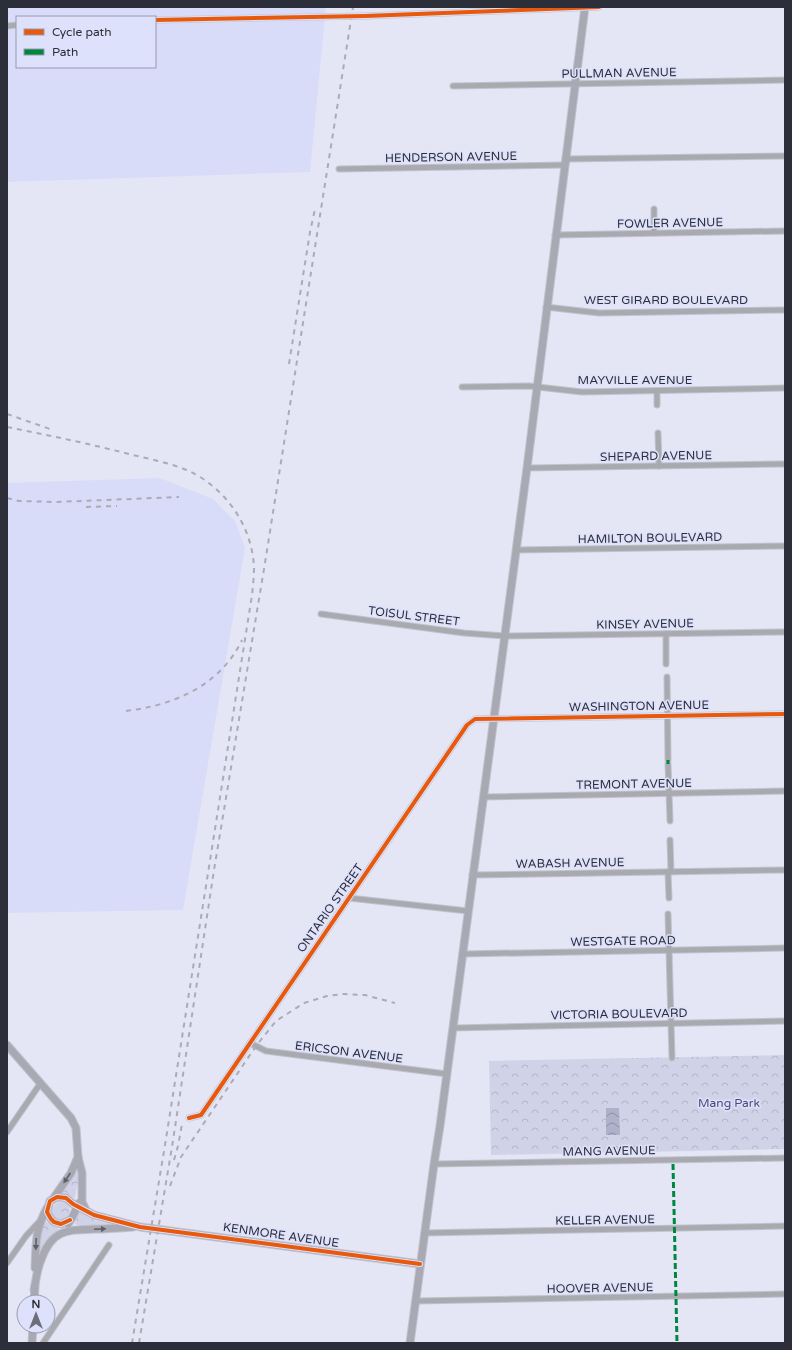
<svg xmlns="http://www.w3.org/2000/svg" width="792" height="1350" font-family="'Varela Round',sans-serif">
<style>
.built{fill:#d9dcf9;fill-rule:evenodd}
.park{fill:url(#park-crowns)}
.water{fill:url(#water-waves)}
.lines{fill:none;stroke-linecap:round;stroke-linejoin:round}
.street-casing{stroke:#c1c2ce;stroke-width:7}
.secondary-casing{stroke:#c1c2ce;stroke-width:9}
.street{stroke:#a8aab0;stroke-width:5}
.secondary{stroke:#a8a9b2;stroke-width:7}
.rail{stroke:#aaacb5;stroke-width:2;stroke-dasharray:5 5;stroke-linecap:butt}
.quiet{stroke:#00873e;stroke-width:3;stroke-dasharray:6 3;stroke-linecap:butt}
.cycleway-casing{stroke:#dee1fb;stroke-width:6}
.cycleway{stroke:#e8590c;stroke-width:4}
.oneway{fill:#5e5f6a}
.labels{text-anchor:middle;dominant-baseline:central;stroke-width:3;stroke-linejoin:round;paint-order:stroke}
.street-label{font-size:12px;fill:#2c2e3a;stroke:#dee1fb}
.park-label{font-size:12px;fill:#494c77;stroke:#dee1fb}
</style>
<defs>
<pattern id="park-crowns" width="20" height="18" patternUnits="userSpaceOnUse"><rect width="20" height="18" fill="#d0d3e8"/><path d="M2 6a3 3 0 1 1 6 0M12 15a3 3 0 1 1 6 0" fill="none" stroke="#b3b5c8"/></pattern>
<pattern id="water-waves" width="16" height="10" patternUnits="userSpaceOnUse"><rect width="16" height="10" fill="#aeb1ca"/><path d="M0 5q4-4 8 0t8 0" fill="none" stroke="#8e90a5"/></pattern>
</defs>
<rect width="100%" height="100%" fill="#e4e6f5"/>
<g class="built">
<path d="M7 7H326L310 172 7 182ZM17 17H155V67H17Z"/>
<polygon points="160,478 213,499 235,521 245,548 183,910 7,913 7,483"/>
</g>
<g class="park">
<polygon points="785,1055 785,1149 491,1155 489,1061"/>
<polygon points="75,1172 77,1172 79,1174 75,1198 63,1194 62,1192"/>
<circle cx="61" cy="1211" r="9"/>
<path d="M78 1211H82C91 1222 104 1223 117 1224 104 1225 87 1230 75 1224Z"/>
<polygon points="45,1222 47,1222 58,1228 58,1231 45,1244 39,1256 42,1229"/>
</g>
<polygon class="water" points="606,1108 619,1108 620,1135 606,1135"/>
<g class="lines">
<g class="street-casing">
<g id="street">
<polyline points="155,20 365,16 599,7"/>
<polyline points="7,26 17,25"/>
<polyline points="453,86 785,80"/>
<polyline points="565,159 785,156"/>
<polyline points="339,169 564,165"/>
<polyline points="654,209 654,233"/>
<polyline points="555,235 785,231"/>
<polyline points="546,307 599,313 785,310"/>
<polyline points="462,387 529,386 582,392 785,388"/>
<polyline points="657,391 657,405"/>
<polyline points="658,433 659,466"/>
<polyline points="527,468 785,464"/>
<polyline points="516,550 785,546"/>
<polyline points="321,614 464,633 505,636 785,632"/>
<polyline points="666,634 666,664"/>
<polyline points="667,677 668,760"/>
<polyline points="668,764 670,821"/>
<polyline points="483,797 785,791"/>
<polyline points="670,840 671,872"/>
<polyline points="668,872 669,898"/>
<polyline points="472,875 785,870"/>
<polyline points="349,898 468,911"/>
<polyline points="668,914 672,1058"/>
<polyline points="462,954 785,948"/>
<polyline points="453,1028 785,1021"/>
<polyline points="250,1043 266,1051 447,1074"/>
<polyline points="189,1118 201,1115 467,725 475,719 785,714"/>
<polyline points="7,1132 40,1084"/>
<polyline points="434,1164 785,1158"/>
<polyline points="424,1233 785,1226"/>
<polyline points="7,1263 26,1236 40,1221"/>
<polyline points="415,1301 785,1294"/>
<polyline points="43,1343 109,1245"/>
</g>
</g>
<g class="secondary-casing">
<g id="secondary">
<polyline points="7,1045 71,1118 76,1128 78,1157 82,1173 82,1202 86,1210"/>
<polyline points="53,1199 71,1173 78,1157"/>
<polyline points="70,1220 61,1224 54,1222 51,1219 47,1212 48,1208 50,1201 57,1197 66,1198 73,1204 94,1215 140,1227 420,1264"/>
<polyline points="68,1224 72,1218 79,1203"/>
<path d="M35 1268C36 1244 35 1230 47 1208"/>
<path d="M34 1290C36 1280 37 1269 41 1260 52 1229 67 1230 95 1229 108 1229 120 1228 133 1227"/>
<polyline points="34,1302 35,1286"/>
<polyline points="32,1343 33,1326"/>
<polyline points="410,1343 434,1164 440,1126 527,468 585,7"/>
</g>
</g>
<use href="#street" class="street"/>
<use href="#secondary" class="secondary"/>
<g class="rail">
<polyline points="289,364 310,232 315,209"/>
<polyline points="7,414 50,429"/>
<path d="M7 427C47 435 86 443 125 453 148 459 174 463 195 474 229 493 252 528 254 567 254 576 253 586 252 595L165 1145 132 1343"/>
<polyline points="7,498 19,501 56,502 179,497"/>
<polyline points="86,507 117,506"/>
<path d="M126 711C174 705 220 686 242 640"/>
<polyline points="174,1160 178,1146 182,1124"/>
<polyline points="170,1186 181,1157 256,1046 276,1021 304,1003 327,996 343,994 365,995 395,1003"/>
<polyline points="139,1343 172,1147 214,870 265,563 353,7"/>
</g>
<g class="quiet">
<polyline points="668,760 668,764"/>
<polyline points="673,1164 677,1343"/>
</g>
<g class="cycleway-casing">
<g id="cycleway">
<polyline points="155,20 365,16 599,7"/>
<polyline points="189,1118 201,1115 467,725 475,719 785,714"/>
<polyline points="70,1220 61,1224 54,1222 51,1219 47,1212 48,1208 50,1201 57,1197 66,1198 73,1204 94,1215 140,1227 420,1264"/>
</g>
</g>
<use href="#cycleway" class="cycleway"/>
</g>
<defs><path id="oneway-solid" d="M-6-.8H1V-3.2L6.5 0L1 3.2V.8H-6Z"/></defs>
<g class="oneway">
<use href="#oneway-solid" transform="translate(67 1178) rotate(124)"/>
<use href="#oneway-solid" transform="translate(100 1229) rotate(-3)"/>
<use href="#oneway-solid" transform="translate(36 1244) rotate(92)"/>
</g>
<g class="labels">
<g class="street-label">
<text transform="translate(619 73) rotate(-1)">PULLMAN AVENUE</text>
<text transform="translate(451 157) rotate(-1)">HENDERSON AVENUE</text>
<text transform="translate(670 223) rotate(-1)">FOWLER AVENUE</text>
<text x="666" y="300">WEST GIRARD BOULEVARD</text>
<text x="635" y="380">MAYVILLE AVENUE</text>
<text transform="translate(656 456) rotate(-1)">SHEPARD AVENUE</text>
<text transform="translate(650 538) rotate(-1)">HAMILTON BOULEVARD</text>
<text transform="translate(414 616) rotate(7)">TOISUL STREET</text>
<text transform="translate(645 624) rotate(-1)">KINSEY AVENUE</text>
<text transform="translate(639 706) rotate(-1)">WASHINGTON AVENUE</text>
<text transform="translate(634 784) rotate(-1)">TREMONT AVENUE</text>
<text transform="translate(570 863) rotate(-1)">WABASH AVENUE</text>
<text transform="translate(330 908) rotate(-55)">ONTARIO STREET</text>
<text transform="translate(623 941) rotate(-1)">WESTGATE ROAD</text>
<text transform="translate(619 1014) rotate(-1)">VICTORIA BOULEVARD</text>
<text transform="translate(349 1052) rotate(7)">ERICSON AVENUE</text>
<text transform="translate(609 1151) rotate(-1)">MANG AVENUE</text>
<text transform="translate(605 1220) rotate(-1)">KELLER AVENUE</text>
<text transform="translate(281 1235) rotate(8)">KENMORE AVENUE</text>
<text transform="translate(600 1288) rotate(-1)">HOOVER AVENUE</text>
</g>
<g class="park-label">
<text x="729" y="1103">Mang Park</text>
</g>
</g>
<rect width="792" height="1350" fill="none" stroke="#2c2e3a" stroke-width="16"/>
<rect x="16" y="16" width="140" height="52" fill="#dee1fb" stroke="#9799ae"/>
<rect x="24" y="29" width="20" height="6" fill="#e8590c" stroke="#9799ae"/>
<text x="52" y="36" font-size="12" fill="#2c2e3a">Cycle path</text>
<rect x="24" y="49" width="20" height="6" fill="#00873e" stroke="#9799ae"/>
<text x="52" y="56" font-size="12" fill="#2c2e3a">Path</text>
<g transform="translate(36 1314)"><circle r="19" fill="#dee1fb" stroke="#9799ae"/>
<path d="M0-3L7 15L0 10L-7 15Z" fill="#6c6e7b"/>
<text y="-6" font-size="11" font-weight="bold" text-anchor="middle" fill="#2c2e3a">N</text>
</g>
</svg>
